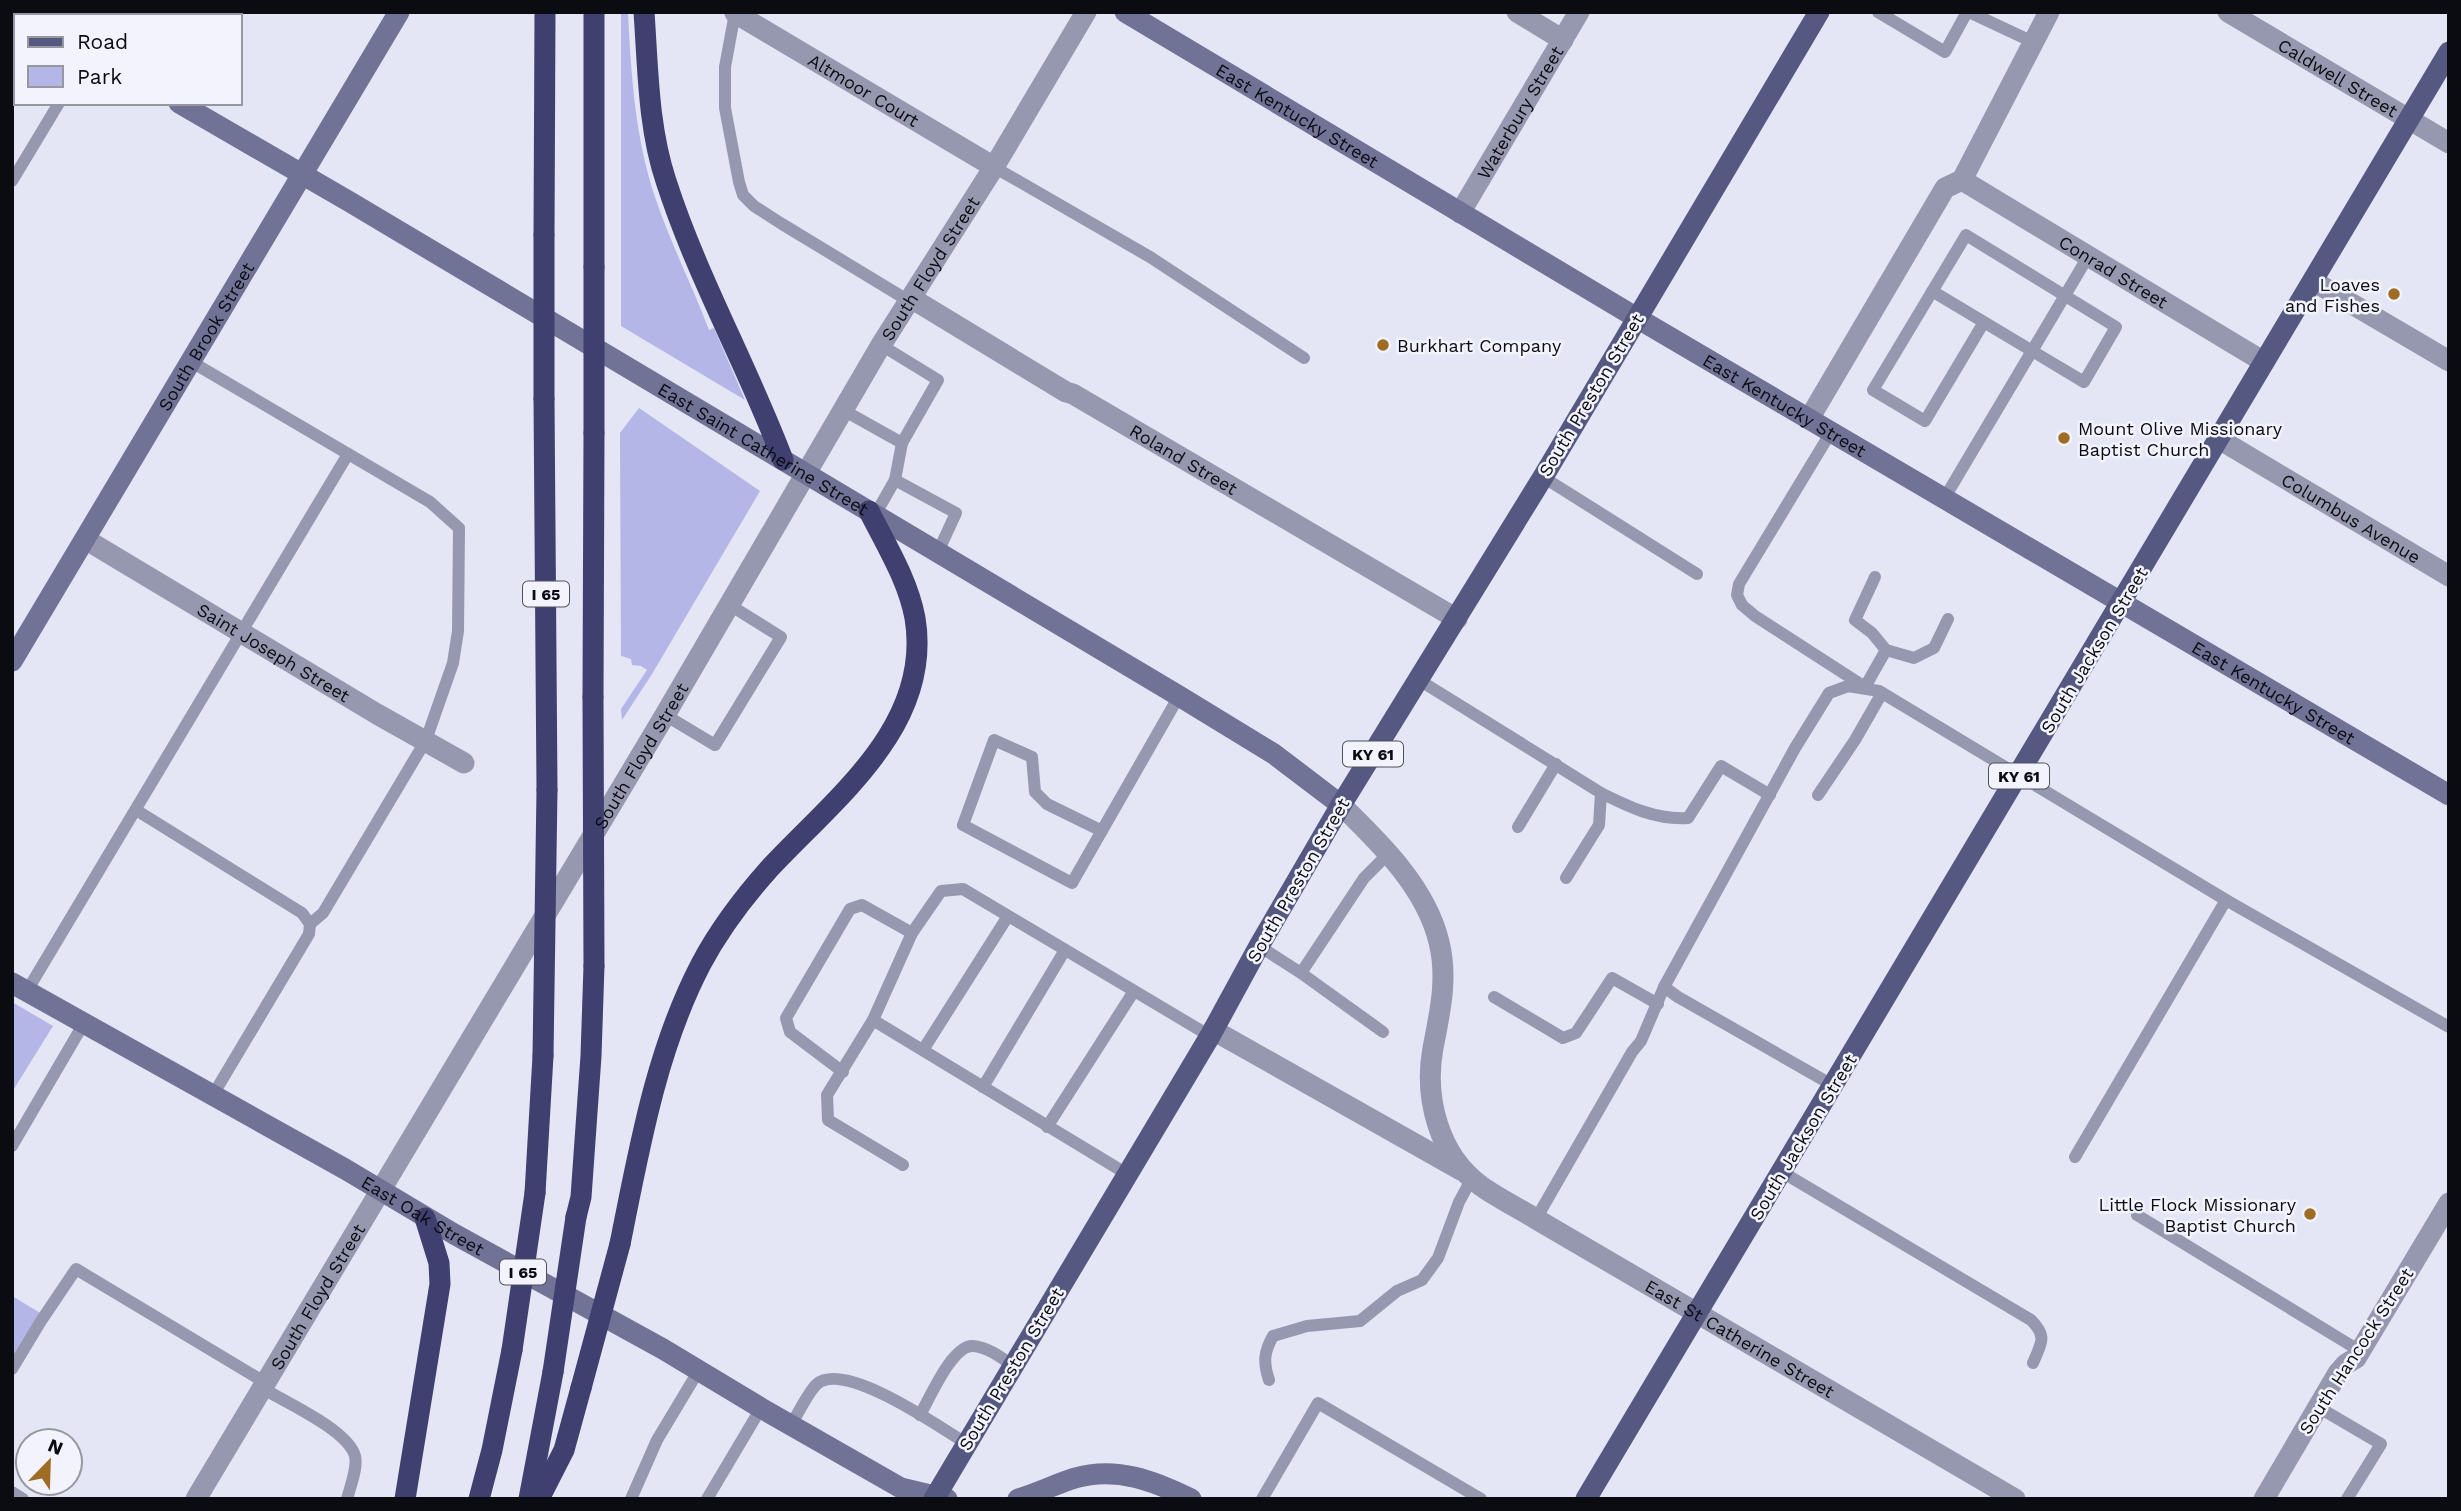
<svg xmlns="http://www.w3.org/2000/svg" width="2461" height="1511" font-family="'Work Sans',sans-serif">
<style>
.green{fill:#b3b6e6}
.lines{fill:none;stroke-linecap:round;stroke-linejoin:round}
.lane{stroke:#9698b0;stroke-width:12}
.street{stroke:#9698b0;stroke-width:21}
.secondary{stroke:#707395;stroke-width:21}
.primary{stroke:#555881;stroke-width:21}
.highway{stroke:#3f406f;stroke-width:21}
.highway-bridge{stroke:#3f406f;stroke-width:21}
.poi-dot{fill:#9f6c23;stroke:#f2f3fd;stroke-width:2.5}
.labels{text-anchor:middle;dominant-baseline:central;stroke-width:5;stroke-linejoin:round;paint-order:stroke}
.shield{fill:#f2f3fd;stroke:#505158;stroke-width:2}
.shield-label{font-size:16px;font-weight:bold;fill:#0b0c11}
.street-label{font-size:18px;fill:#0b0c11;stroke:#f2f3fd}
.poi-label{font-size:18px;fill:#0b0c11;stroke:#f2f3fd;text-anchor:end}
</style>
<rect width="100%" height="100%" fill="#e4e5f5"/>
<g class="green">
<path d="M621 12H628C631 74 635 137 655 197 670 242 692 285 709 330L714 328 745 400 621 326Z"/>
<polygon points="639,408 760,491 652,674 622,720 621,709 647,670 641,666 632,665 631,659 621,656 620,433"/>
<polygon points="12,1002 53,1026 12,1092"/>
<polygon points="12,1296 47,1317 12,1374"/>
</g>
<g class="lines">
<g class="lane">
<polyline points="1878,12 1945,52 1967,12"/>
<polyline points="1969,12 2033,42"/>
<polyline points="735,13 725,67 725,108 739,182 743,195 754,206 782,224 909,301"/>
<polyline points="994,167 1150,257 1304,358"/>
<polyline points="12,181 59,103"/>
<polyline points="1932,291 2084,382 2116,327 1966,235 1873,390 1925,421 1984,322"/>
<polyline points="190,361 430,502 459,528 458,631 453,663 426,740 323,913 310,924"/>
<polyline points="843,410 902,443 938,380 881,345"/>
<polyline points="1831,432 1739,584 1737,595 1742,605 1755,616 1865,687 1886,650 1914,658 1934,648 1948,619"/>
<polyline points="1543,477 1697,574"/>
<polyline points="895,480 956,513 938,552"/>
<polyline points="1944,499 2089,255"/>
<polyline points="875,515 895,480 902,443"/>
<polyline points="1875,577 1855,620 1872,633 1886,650"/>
<polyline points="1419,680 1601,793 1599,825 1566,878"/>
<polyline points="665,715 715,745 781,637 728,604"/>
<path d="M1601 793C1629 807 1656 820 1688 818L1721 766 1770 795"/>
<polyline points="1818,795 1855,740 1882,693"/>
<polyline points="136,810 302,913 310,924 309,934 213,1095"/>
<polyline points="1518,827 1556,764"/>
<polyline points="1102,831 1047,804 1035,792 1032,757 994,740 963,825 1072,883 1179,696"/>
<polyline points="1259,946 1301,973 1364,878 1387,855"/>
<polyline points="1301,973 1383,1032"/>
<polyline points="1664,987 1678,997 1834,1086"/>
<polyline points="27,991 348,454"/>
<polyline points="1494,997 1563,1038 1576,1033 1612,978 1658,1004"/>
<polyline points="873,1020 912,933"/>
<polyline points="923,1050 1008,916"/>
<polyline points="843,1072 790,1032 786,1018 850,909 862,905 912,933 941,891 963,889 1210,1036"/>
<polyline points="983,1087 1065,950"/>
<polyline points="1047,1127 1134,991"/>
<polyline points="12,1146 84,1023"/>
<polyline points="2075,1157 2226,900"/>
<polyline points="903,1165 828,1120 827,1095 873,1020 1127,1174"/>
<path d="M1782 1172 2031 1320C2048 1337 2041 1343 2033 1363"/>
<polyline points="2137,1215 2360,1351"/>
<polyline points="1536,1219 1632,1052 1641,1041 1664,987 1795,748 1829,693 1848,686 1879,691 2226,900 2449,1027"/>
<polyline points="12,1369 41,1321 76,1269 266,1383"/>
<path d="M1269 1380C1263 1362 1264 1352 1273 1336L1307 1326 1360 1321 1397 1291 1422 1280 1438 1258 1459 1202 1472 1178"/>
<path d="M262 1388C285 1402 348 1430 355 1456 358 1468 350 1487 347 1499"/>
<polyline points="2318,1407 2381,1444 2347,1499"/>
<path d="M920 1415C930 1398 952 1345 973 1346 988 1347 1002 1358 1013 1366"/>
<path d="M791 1425C798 1414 808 1392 817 1384 845 1360 941 1428 967 1444"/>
<polyline points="12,1492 23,1499"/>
<polyline points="631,1499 657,1440 699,1370"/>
<polyline points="707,1499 761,1408"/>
<polyline points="1262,1499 1318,1403 1481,1499"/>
</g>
<g class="street">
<polyline points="1517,12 1563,40"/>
<path id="s1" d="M2228 12 2449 143"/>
<path id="s2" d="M735 13 994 167"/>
<path id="s3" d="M1962 180 2264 362"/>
<path id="s4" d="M1460 213 1579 12"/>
<polyline points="2313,281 2449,361"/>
<path id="s5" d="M911 298 1066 392 1073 394 1457 619"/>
<polyline points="1809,419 1945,188 1962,180 2049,12"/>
<path id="s6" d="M2219 439 2449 576"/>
<path id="s7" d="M85 539 377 714 464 763"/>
<path id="s8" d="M1341 805C1380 843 1426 887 1439 942 1448 978 1440 1012 1433 1048 1424 1097 1438 1155 1481 1186 1498 1198 1518 1208 1536 1219L2015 1499"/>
<polyline points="1213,1030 1461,1170"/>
<path id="s9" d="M196 1499 665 715 881 345 994 167 1086 12"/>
<polyline points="2264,1499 2338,1373 2346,1364 2356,1358 2449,1203"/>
</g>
<g class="secondary">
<polyline points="25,12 31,16"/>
<path id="s10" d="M1125 12 1637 318 2449 795"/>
<path id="s11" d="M179 103 350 202 1179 696 1274 754 1341 805"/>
<path id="s12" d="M12 661 399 12"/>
<path id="s13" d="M12 983 345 1169 454 1234 663 1349 761 1408 901 1488 947 1499"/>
<path d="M1018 1499C1038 1493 1056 1484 1075 1478 1117 1466 1154 1481 1191 1499"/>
</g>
<g class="primary">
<polyline points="934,1499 1210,1036 1259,946 1341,805 1543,477 1819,12"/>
<polyline points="1586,1499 2449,52"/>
</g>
<g class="highway">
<polyline points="74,12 86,16"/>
<polyline points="594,12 594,267"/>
<path d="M644 12C648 68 648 127 666 181 697 277 747 365 783 460"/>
<polyline points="121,16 132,12"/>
<polyline points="165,16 167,12"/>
<polyline points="544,235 545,12"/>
<polyline points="544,399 547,790"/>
<polyline points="593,697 594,433"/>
<polyline points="535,1193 543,1056"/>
<polyline points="576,1217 581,1197 591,1056 594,966"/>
<path d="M620 1244C639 1150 656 1050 701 964 718 932 745 896 769 869 834 799 933 726 915 618 908 580 886 545 869 511"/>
<polyline points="405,1499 440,1284 439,1263 425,1218"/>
<polyline points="479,1499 492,1450 512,1350"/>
<polyline points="529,1499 553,1372"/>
<polyline points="539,1499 564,1450 581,1388"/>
</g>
<g class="highway-bridge">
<polyline points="544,399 544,235"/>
<polyline points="594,433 594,267"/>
<polyline points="593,697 594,966"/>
<polyline points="543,1056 547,790"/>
<polyline points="512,1350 535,1193"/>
<polyline points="553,1372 576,1217"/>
<polyline points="581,1388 620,1244"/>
</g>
</g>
<g class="poi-dot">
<circle cx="2394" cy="294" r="7"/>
<circle cx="1383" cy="345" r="7"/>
<circle cx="2064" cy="438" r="7"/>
<circle cx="2310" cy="1214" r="7"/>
</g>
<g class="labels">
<g class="shield">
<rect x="523" y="581.5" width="46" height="25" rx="5"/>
<rect x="1343" y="741.5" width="60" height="25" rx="5"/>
<rect x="1989" y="763.5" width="60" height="25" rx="5"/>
<rect x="500" y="1259.5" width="46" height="25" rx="5"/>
</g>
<g class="shield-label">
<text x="546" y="594">I 65</text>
<text x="1373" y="754">KY 61</text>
<text x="2019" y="776">KY 61</text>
<text x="523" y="1272">I 65</text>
</g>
<g class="street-label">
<text stroke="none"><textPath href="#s1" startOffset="128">Caldwell Street</textPath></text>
<text stroke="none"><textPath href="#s2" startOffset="150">Altmoor Court</textPath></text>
<text stroke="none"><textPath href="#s4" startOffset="117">Waterbury Street</textPath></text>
<text stroke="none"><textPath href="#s10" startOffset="201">East Kentucky Street</textPath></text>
<text stroke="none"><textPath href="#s9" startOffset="1433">South Floyd Street</textPath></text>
<text stroke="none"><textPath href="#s3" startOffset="177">Conrad Street</textPath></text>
<text stroke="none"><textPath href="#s12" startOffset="378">South Brook Street</textPath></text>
<text transform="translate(1591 395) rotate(-59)">South Preston Street</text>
<text stroke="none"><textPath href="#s10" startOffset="768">East Kentucky Street</textPath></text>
<text stroke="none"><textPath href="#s11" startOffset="679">East Saint Catherine Street</textPath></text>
<text stroke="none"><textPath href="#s5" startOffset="317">Roland Street</textPath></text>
<text stroke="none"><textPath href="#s6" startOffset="154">Columbus Avenue</textPath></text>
<text transform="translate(2094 650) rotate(-59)">South Jackson Street</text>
<text stroke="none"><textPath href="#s7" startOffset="220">Saint Joseph Street</textPath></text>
<text stroke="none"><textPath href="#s10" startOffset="1335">East Kentucky Street</textPath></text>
<text stroke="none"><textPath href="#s9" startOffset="866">South Floyd Street</textPath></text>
<text transform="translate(1298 880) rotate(-60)">South Preston Street</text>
<text transform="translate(1803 1137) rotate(-59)">South Jackson Street</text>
<text stroke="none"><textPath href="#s13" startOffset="472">East Oak Street</textPath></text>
<text stroke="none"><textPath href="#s9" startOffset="236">South Floyd Street</textPath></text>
<text stroke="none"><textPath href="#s8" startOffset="732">East St Catherine Street</textPath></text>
<text transform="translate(2356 1351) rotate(-57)">South Hancock Street</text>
<text transform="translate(1011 1369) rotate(-59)">South Preston Street</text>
</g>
<g class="poi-label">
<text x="2380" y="284">Loaves<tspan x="2380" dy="21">and Fishes</tspan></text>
<text x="1397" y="345" text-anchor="start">Burkhart Company</text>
<text x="2078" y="428" text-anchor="start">Mount Olive Missionary<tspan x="2078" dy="21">Baptist Church</tspan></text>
<text x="2296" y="1204">Little Flock Missionary<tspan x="2296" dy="21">Baptist Church</tspan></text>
</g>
</g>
<rect width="2461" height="1511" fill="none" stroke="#0b0c11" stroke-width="28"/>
<rect x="14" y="14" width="228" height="91" fill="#f2f3fd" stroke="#96979f" stroke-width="2"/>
<rect x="28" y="37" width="35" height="10" fill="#555881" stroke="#96979f" stroke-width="2"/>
<text x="77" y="49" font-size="21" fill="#0b0c11">Road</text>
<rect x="28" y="66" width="35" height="21" fill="#b3b6e6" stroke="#96979f" stroke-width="2"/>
<text x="77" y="84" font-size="21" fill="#0b0c11">Park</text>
<g transform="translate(49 1462) rotate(23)"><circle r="33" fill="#f2f3fd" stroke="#96979f" stroke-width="2"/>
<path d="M0-5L12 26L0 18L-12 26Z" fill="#9f6c23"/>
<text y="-10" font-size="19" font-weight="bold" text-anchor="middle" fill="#0b0c11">N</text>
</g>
</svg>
